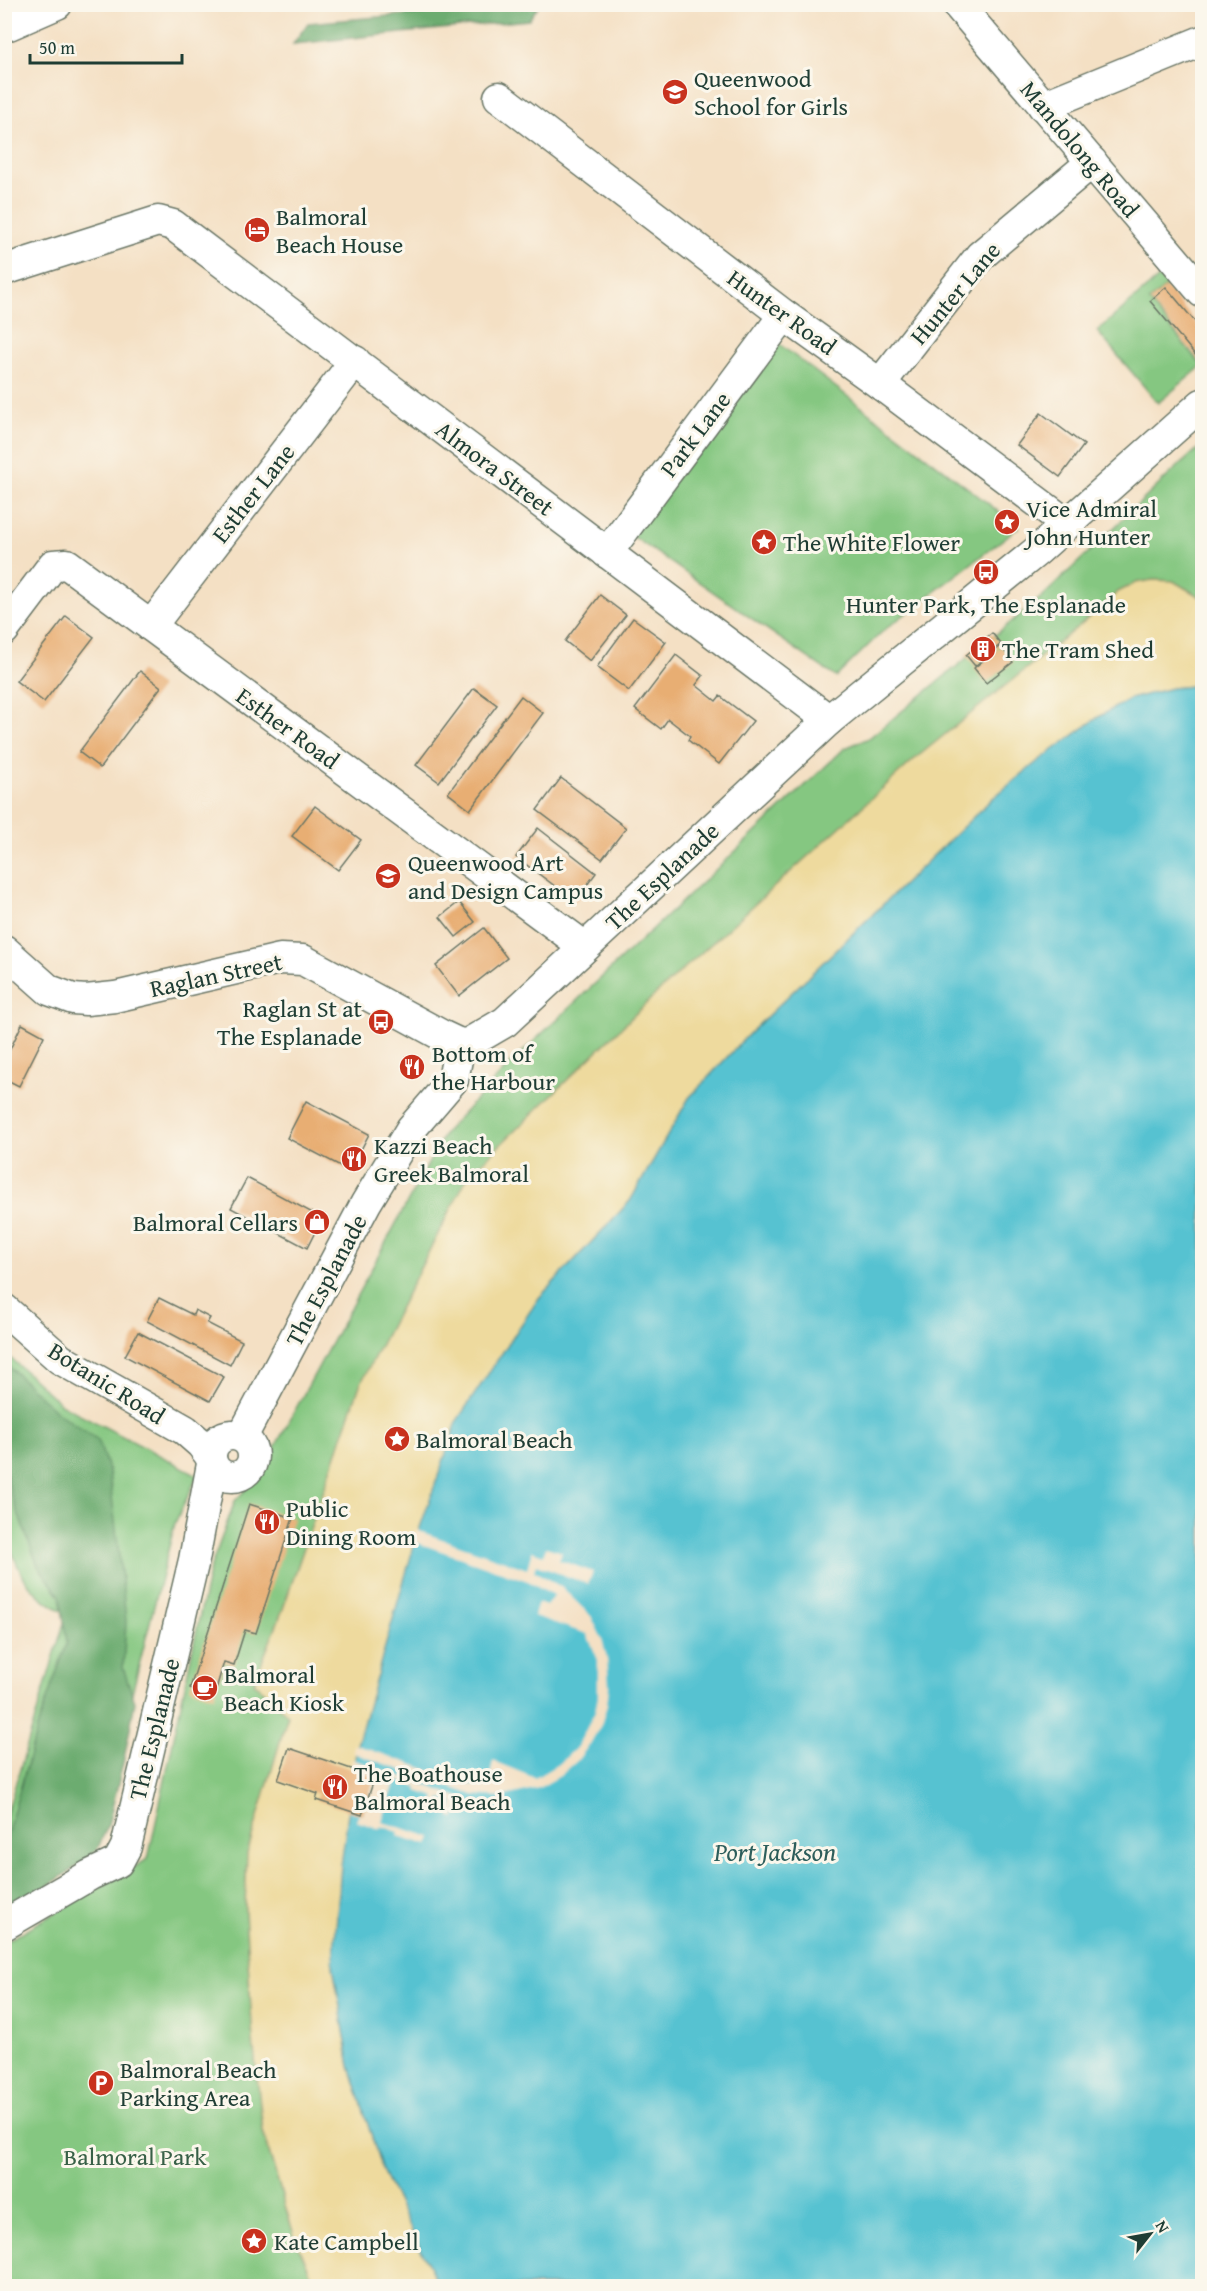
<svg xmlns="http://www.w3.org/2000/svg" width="1207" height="2291" font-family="'Gentium Book Plus',serif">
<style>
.green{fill:#85c781;stroke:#52825a;stroke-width:1.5}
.forest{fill:#6cac6f;stroke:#467452;stroke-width:1.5}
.sand{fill:#eeda9e;stroke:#868c69;stroke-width:1.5}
.water{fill:#56c2d1;stroke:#3a8082;stroke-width:1.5}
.pier{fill:#f4e0c4}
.building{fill:#e8ae73}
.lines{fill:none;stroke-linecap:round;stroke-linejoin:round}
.minor-casing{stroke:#6a7666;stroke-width:33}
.minor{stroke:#fff;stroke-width:30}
.labels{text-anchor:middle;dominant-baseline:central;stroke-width:6;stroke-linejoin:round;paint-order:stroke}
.poi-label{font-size:24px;fill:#1f3d34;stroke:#fbf7ec;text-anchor:start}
.street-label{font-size:24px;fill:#1f3d34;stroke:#fbf7ec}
.park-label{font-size:24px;fill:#386047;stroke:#fbf7ec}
.water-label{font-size:26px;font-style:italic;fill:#2d5e5b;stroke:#fbf7ec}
</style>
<rect width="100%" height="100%" fill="#fbf7ec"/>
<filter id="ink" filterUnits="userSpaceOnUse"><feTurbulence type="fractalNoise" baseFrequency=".0167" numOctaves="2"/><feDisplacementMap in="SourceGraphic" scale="12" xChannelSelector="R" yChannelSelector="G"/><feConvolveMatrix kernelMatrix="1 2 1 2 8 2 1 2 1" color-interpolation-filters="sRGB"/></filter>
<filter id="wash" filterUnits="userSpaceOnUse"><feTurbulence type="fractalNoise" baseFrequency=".008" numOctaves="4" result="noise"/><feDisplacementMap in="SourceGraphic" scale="24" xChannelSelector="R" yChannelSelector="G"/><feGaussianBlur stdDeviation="1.35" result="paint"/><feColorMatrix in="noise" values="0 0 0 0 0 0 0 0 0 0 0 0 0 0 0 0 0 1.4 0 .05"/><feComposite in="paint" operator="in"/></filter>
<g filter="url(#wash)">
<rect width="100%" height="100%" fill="#f4e0c4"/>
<g class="green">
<polygon points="1161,276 1168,285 1149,301 1202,366 1158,403 1097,331"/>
<polygon points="779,344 1019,527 883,631 836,677 631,535"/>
<polygon points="1202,445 1202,598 1173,581 1153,580 1136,583 1118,592 1079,626 916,758 656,994 492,1153 448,1214 360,1385 283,1609 254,1682 288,1715 247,1854 245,1911 253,2040 263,2132 294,2235 316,2286 5,2286 5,1942 148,1859 209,1572 235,1501 261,1473 446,1131 516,1058 845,748 869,738 1044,595 1170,474"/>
<path d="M5 1353 62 1405 198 1475 175 1523 100 1820 75 1861 5 1905V1819L67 1613C28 1596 16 1569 5 1530Z"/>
</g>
<g class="forest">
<polygon points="517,5 539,5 529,20 293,44 308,23"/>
<polygon points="4,1362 58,1413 98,1440 109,1472 122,1580 126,1622 123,1668 135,1702 124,1759 108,1825 97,1850 79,1865 13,1909 5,1893 5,1842 39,1722 67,1643 60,1596 38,1566 11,1495 4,1464"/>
</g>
<polygon class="sand" points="1153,580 1173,581 1202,598 1202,685 1172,688 1130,699 1100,716 1037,762 993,798 749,1034 689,1098 630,1201 539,1298 333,1965 350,2066 382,2170 439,2286 316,2286 294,2235 263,2131 253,2040 245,1911 247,1854 288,1715 254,1682 283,1609 360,1385 466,1180 492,1153 656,994 916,758 1079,626 1118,592 1136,583"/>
<polygon class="water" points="1202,685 1202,2286 439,2286 382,2170 350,2066 333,1965 341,1866 357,1745 415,1542 458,1419 539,1298 630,1201 689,1098 749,1034 993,798 1037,762 1100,716 1130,699 1172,688"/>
<g class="pier">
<polygon points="416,1530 527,1569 532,1551 543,1555 546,1547 562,1552 559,1560 593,1572 588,1584 536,1565 534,1571 561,1587 591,1616 602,1639 607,1658 609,1686 607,1705 601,1725 590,1744 577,1761 560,1776 539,1788 501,1797 473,1795 353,1753 354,1744 471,1785 488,1786 493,1761 535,1778 560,1763 577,1747 595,1712 598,1697 598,1660 587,1634 534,1616 538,1603 546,1606 554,1595 528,1581 412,1541"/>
<polygon points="352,1759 461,1798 454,1818 450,1816 454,1803 441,1798 436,1812 431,1810 436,1797 417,1791 418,1787 396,1780 382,1822 431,1837 428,1845 398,1836 399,1832 381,1826 380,1829 356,1821 359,1814 362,1815 375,1777 351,1769"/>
</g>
<g id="blocks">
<g class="building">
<polygon points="1166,287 1202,330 1202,363 1150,301"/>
<polygon points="1041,413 1084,445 1060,477 1017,445"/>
<polygon points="600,595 626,615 590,661 565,641"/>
<polygon points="66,616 94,637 44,702 16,681"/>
<polygon points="633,618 666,642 629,691 597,667"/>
<polygon points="992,633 1001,644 975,666 966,655"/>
<polygon points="1001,646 1013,662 986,683 974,668"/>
<polygon points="676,655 703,676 696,685 716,701 720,696 753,721 719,764 688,740 690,736 668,719 661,729 635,709"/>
<polygon points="140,671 161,687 100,768 79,752"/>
<polygon points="474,688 497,705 439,782 416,765"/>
<polygon points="521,696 543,713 470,810 448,793"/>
<polygon points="561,778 626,828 602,859 537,810"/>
<polygon points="315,806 361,840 338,870 292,836"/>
<polygon points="538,828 596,873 575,901 516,857"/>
<polygon points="459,902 475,922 456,937 440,917"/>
<polygon points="484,928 507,958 459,996 436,966"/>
<polygon points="22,1024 44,1036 19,1086 5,1079 5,1060"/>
<polygon points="306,1101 369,1134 350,1171 287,1138"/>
<polygon points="247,1178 322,1218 307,1248 231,1208"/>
<polygon points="159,1298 193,1315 195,1310 210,1318 207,1323 242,1341 230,1365 147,1321"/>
<polygon points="138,1332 224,1377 210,1401 125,1356"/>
<polygon points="249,1504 293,1518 256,1633 245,1630 234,1665 224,1662 214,1696 190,1688"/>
<polygon points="289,1748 375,1777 362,1815 316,1800 318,1794 278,1780"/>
</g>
</g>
</g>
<g filter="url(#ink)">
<use href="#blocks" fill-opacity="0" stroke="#6a7666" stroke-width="1.5"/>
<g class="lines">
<g class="minor-casing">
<g id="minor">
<polyline points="957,4 1202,292"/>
<polyline points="9,25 57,4"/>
<polyline points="499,97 784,315 880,384 1067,524"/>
<polyline points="1043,106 1202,41"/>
<polyline points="4,270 158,221 173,225 829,720"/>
<polyline points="880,384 980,256 1092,162"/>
<polyline points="607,553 784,315"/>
<polyline points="151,626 355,361"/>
<polyline points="4,630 53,565 67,564 585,947"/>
<polyline points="4,950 49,990 73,999 86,1000 115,997 280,959 303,960 443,1036 460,1044 469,1043 505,1022 829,720 1037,551 1202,404"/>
<polyline points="4,1309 60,1359 185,1430 201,1444 211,1457"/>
<circle cx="232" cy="1456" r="21"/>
<polyline points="242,1437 366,1203 411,1129 453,1080 460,1044"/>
<polyline points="4,1925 90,1875 118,1862 126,1847 194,1560 212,1464"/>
</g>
</g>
<use href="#minor" class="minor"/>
</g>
</g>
<defs>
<g id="school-disc" transform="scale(1.35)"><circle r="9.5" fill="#c8321e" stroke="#fbf7ec"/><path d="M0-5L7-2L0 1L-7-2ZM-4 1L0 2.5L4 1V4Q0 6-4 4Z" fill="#fff"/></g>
<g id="hotel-disc" transform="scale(1.35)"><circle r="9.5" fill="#c8321e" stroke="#fbf7ec"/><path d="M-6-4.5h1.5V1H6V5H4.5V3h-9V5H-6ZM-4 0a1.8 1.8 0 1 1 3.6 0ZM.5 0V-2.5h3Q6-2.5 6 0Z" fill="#fff"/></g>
<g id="sight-disc" transform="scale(1.35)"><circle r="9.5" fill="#c8321e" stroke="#fbf7ec"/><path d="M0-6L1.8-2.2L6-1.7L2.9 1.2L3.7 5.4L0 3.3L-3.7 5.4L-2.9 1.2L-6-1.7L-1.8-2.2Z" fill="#fff"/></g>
<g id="bus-disc" transform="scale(1.35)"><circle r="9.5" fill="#c8321e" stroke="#fbf7ec"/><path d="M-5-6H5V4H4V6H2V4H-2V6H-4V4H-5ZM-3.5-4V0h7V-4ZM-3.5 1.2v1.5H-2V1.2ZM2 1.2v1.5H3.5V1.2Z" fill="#fff"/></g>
<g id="building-disc" transform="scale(1.35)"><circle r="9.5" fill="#c8321e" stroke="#fbf7ec"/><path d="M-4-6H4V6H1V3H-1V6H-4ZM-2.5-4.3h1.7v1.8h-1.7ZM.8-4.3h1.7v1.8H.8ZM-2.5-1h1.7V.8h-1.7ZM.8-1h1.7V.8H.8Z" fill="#fff"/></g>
<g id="restaurant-disc" transform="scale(1.35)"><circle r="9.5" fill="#c8321e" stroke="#fbf7ec"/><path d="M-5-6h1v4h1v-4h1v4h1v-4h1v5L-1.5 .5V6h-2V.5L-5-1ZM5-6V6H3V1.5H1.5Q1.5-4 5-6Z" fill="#fff"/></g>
<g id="shop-disc" transform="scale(1.35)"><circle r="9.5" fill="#c8321e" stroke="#fbf7ec"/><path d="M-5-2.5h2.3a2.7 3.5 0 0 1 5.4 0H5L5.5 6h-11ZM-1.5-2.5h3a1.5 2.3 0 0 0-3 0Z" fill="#fff"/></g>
<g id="cafe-disc" transform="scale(1.35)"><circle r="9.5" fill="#c8321e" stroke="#fbf7ec"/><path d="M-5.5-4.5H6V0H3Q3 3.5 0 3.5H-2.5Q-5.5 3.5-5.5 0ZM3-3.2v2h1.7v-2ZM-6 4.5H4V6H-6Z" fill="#fff"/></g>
<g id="parking-disc" transform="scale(1.35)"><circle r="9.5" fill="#c8321e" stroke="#fbf7ec"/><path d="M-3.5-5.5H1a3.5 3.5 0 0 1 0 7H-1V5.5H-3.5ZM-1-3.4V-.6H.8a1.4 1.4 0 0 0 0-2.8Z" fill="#fff"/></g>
</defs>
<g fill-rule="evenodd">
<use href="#school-disc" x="675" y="92"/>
<use href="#hotel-disc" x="257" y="230"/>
<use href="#sight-disc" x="1007" y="522"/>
<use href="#sight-disc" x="764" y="542"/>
<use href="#bus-disc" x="986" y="572"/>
<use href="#building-disc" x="983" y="649"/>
<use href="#school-disc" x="388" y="876"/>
<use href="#bus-disc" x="381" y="1022"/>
<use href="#restaurant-disc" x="412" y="1067"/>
<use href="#restaurant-disc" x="354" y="1159"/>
<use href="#shop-disc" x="317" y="1222"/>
<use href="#sight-disc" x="397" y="1439"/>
<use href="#restaurant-disc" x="267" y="1522"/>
<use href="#cafe-disc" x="205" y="1688"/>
<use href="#restaurant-disc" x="335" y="1787"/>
<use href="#parking-disc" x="101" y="2083"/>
<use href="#sight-disc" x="254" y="2241"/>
</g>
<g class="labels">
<g class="poi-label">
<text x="694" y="78">Queenwood<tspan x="694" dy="28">School for Girls</tspan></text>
<text x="276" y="216">Balmoral<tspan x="276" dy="28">Beach House</tspan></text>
<text x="1026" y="508">Vice Admiral<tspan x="1026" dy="28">John Hunter</tspan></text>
<text x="783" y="542">The White Flower</text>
<text x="986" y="604" text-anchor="middle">Hunter Park, The Esplanade</text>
<text x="1002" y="649">The Tram Shed</text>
<text x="408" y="862">Queenwood Art<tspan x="408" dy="28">and Design Campus</tspan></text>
<text x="362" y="1008" text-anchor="end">Raglan St at<tspan x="362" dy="28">The Esplanade</tspan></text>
<text x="432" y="1053">Bottom of<tspan x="432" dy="28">the Harbour</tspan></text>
<text x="374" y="1145">Kazzi Beach<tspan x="374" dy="28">Greek Balmoral</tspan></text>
<text x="298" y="1222" text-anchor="end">Balmoral Cellars</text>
<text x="416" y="1439">Balmoral Beach</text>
<text x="286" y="1508">Public<tspan x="286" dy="28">Dining Room</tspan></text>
<text x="224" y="1674">Balmoral<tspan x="224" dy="28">Beach Kiosk</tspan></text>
<text x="354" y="1773">The Boathouse<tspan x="354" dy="28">Balmoral Beach</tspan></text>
<text x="120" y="2069">Balmoral Beach<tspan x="120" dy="28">Parking Area</tspan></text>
<text x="274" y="2241">Kate Campbell</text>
</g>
<g class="street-label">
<text transform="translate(1080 149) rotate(50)">Mandolong Road</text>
<text transform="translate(955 293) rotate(-50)">Hunter Lane</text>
<text transform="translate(782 312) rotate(36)">Hunter Road</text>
<text transform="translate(695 434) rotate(-53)">Park Lane</text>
<text transform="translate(495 468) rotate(37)">Almora Street</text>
<text transform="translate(253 493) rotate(-52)">Esther Lane</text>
<text transform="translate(288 728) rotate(36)">Esther Road</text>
<text transform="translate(662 876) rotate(-43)">The Esplanade</text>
<text transform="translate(216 975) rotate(-12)">Raglan Street</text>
<text transform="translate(326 1280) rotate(-62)">The Esplanade</text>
<text transform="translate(107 1383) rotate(32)">Botanic Road</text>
<text transform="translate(154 1729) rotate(-76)">The Esplanade</text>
</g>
<g class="park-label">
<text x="135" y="2156">Balmoral Park</text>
</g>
<g class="water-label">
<text x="775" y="1851">Port Jackson</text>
</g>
</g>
<rect width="1207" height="2291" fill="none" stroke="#fbf7ec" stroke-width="24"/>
<g transform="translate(1150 2234) rotate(59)" stroke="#fbf7ec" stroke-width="4.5" paint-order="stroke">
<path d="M0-4.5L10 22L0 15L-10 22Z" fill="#1f3d34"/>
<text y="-9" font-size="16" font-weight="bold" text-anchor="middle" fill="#1f3d34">N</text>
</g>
<path d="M30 54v9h152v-9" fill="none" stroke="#1f3d34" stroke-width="3"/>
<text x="39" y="54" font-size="18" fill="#1f3d34" stroke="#fbf7ec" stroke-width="4.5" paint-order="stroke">50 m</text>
</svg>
